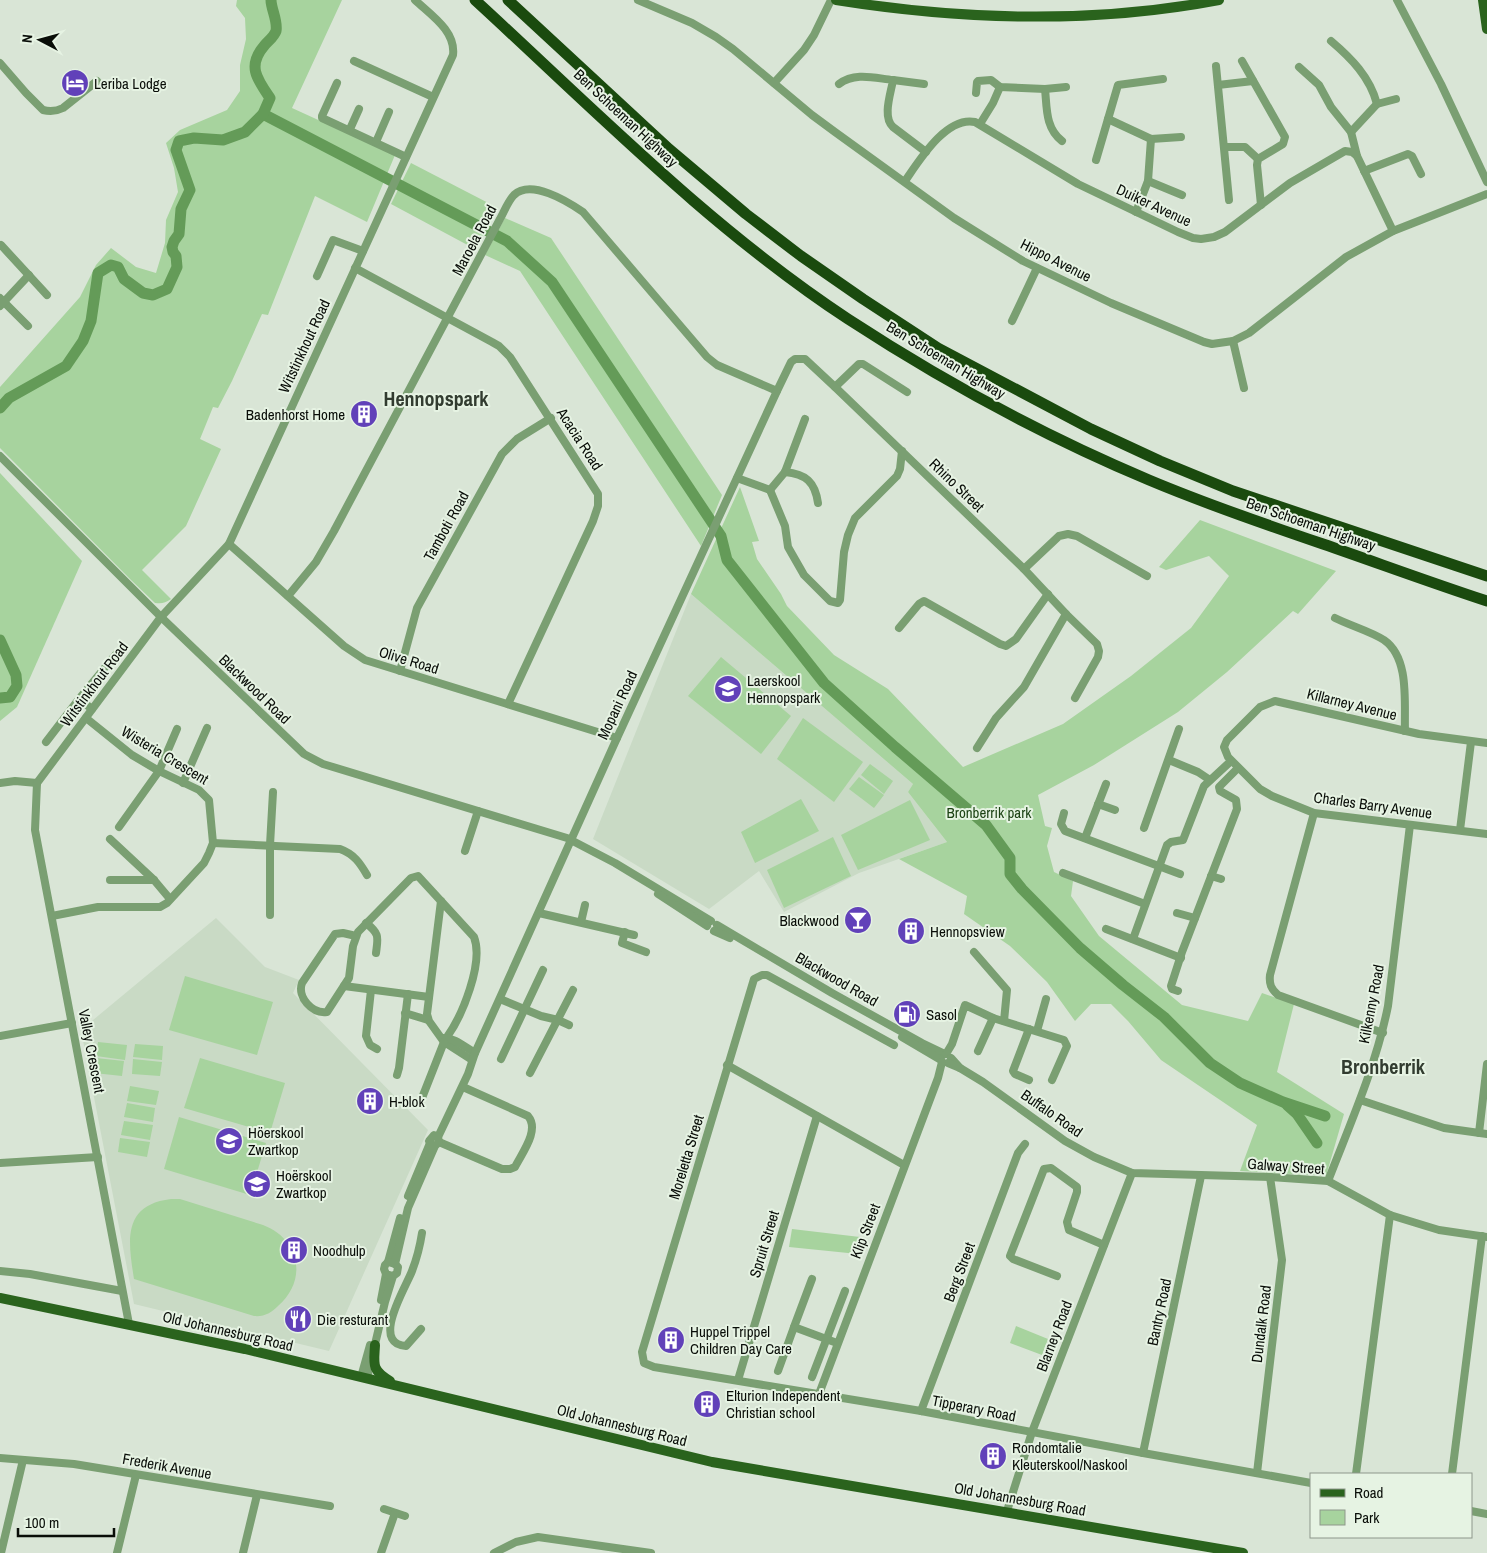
<svg xmlns="http://www.w3.org/2000/svg" width="1487" height="1553" font-family="'Archivo Narrow',sans-serif">
<style>
.built{fill:#c9dac5}
.green{fill:#a7d39e}
.lines{fill:none;stroke-linecap:round;stroke-linejoin:round}
.river{stroke:#649b58;stroke-width:11}
.minor{stroke:#7a9f72;stroke-width:8}
.major{stroke:#2a631d;stroke-width:10}
.highway{stroke:#1a4a0e;stroke-width:11}
.labels{text-anchor:middle;dominant-baseline:central;stroke-width:4;stroke-linejoin:round;paint-order:stroke}
.poi-label{font-size:15px;fill:#090d08;stroke:#e6f3e3;text-anchor:start}
.street-label{font-size:15px;fill:#090d08;stroke:#e6f3e3}
.park-label{font-size:15px;fill:#1c4214;stroke:#e6f3e3}
.district-label{font-size:20px;font-weight:bold;fill:#323c30;stroke:#e6f3e3}
</style>
<rect width="100%" height="100%" fill="#d9e5d6"/>
<g class="built">
<polygon points="691,594 913,784 908,792 947,842 859,873 784,912 759,871 709,909 593,839"/>
<polygon points="216,918 265,967 299,980 293,993 428,1130 329,1351 134,1304 81,1030"/>
</g>
<g class="green">
<path d="M237 0H342L292 108 395 155 367 222 315 196 268 315 262 314 232 381 218 408 213 407 200 439 221 449 186 526 142 570 171 599C165 603 162 604 155 603L131 580 0 448V387L80 297 96 265 111 248 136 267 156 273 165 243 166 220 178 192 174 168 166 143 180 130 227 110 240 91V65L246 39 245 18 236 6Z"/>
<polygon points="411,163 498,208 475,249 391,204"/>
<polygon points="505,218 551,238 722,495 701,546 520,271 485,255"/>
<polygon points="0,473 82,561 17,707 0,721"/>
<polygon points="740,487 759,541 752,542 757,559 781,594 787,606 834,655 888,689 963,767 1063,724 1131,676 1191,628 1229,576 1209,556 1166,570 1159,567 1200,520 1336,571 1298,614 1293,611 1227,672 1178,712 1094,765 1038,795 1045,826 1052,828 1047,846 1054,872 1073,881 1071,896 1099,936 1182,1005 1248,1021 1262,993 1294,1004 1277,1072 1344,1114 1326,1176 1240,1171 1257,1125 1161,1060 1128,1021 1111,1004 1091,1004 1075,1021 1047,982 1010,946 964,914 967,896 899,859 947,842 908,792 913,784 691,594"/>
<polygon points="721,657 791,716 761,754 688,696"/>
<polygon points="803,718 863,762 834,802 777,759"/>
<polygon points="870,764 893,781 884,794 861,775"/>
<polygon points="859,777 884,795 874,808 849,789"/>
<polygon points="801,799 819,831 755,863 741,832"/>
<polygon points="910,800 930,840 858,870 841,835"/>
<polygon points="833,837 851,876 784,908 767,870"/>
<polygon points="185,976 273,1002 257,1055 169,1030"/>
<polygon points="98,1042 127,1045 125,1060 96,1056"/>
<polygon points="135,1044 163,1046 162,1060 133,1057"/>
<polygon points="96,1058 124,1061 122,1076 94,1073"/>
<polygon points="200,1058 285,1083 270,1133 184,1108"/>
<polygon points="133,1059 162,1062 160,1076 132,1074"/>
<polygon points="130,1086 159,1091 156,1105 127,1101"/>
<polygon points="127,1103 155,1108 153,1122 124,1117"/>
<polygon points="179,1117 266,1143 250,1195 164,1169"/>
<polygon points="124,1121 153,1125 150,1140 121,1135"/>
<polygon points="120,1138 150,1142 147,1157 118,1152"/>
<path d="M171 1199H180L263 1225C300 1239 308 1280 278 1306 271 1313 264 1317 254 1316L134 1279C128 1241 122 1205 171 1199Z"/>
<polygon points="792,1229 860,1237 858,1254 789,1247"/>
<polygon points="1016,1326 1048,1339 1042,1355 1010,1343"/>
</g>
<g class="lines">
<g class="river">
<polyline points="263,114 507,241 552,282 721,536 727,560 824,683 895,747 986,825 1010,858 1010,874 1022,889 1080,948 1123,985 1164,1017 1210,1063 1240,1083 1283,1102 1325,1116"/>
<path d="M0 408 9 398 66 366 83 341 91 321 98 273 111 265 118 267 124 279 143 293 153 295 167 289 177 267 176 256 173 252 172 247 174 241 179 234 181 209 190 190 176 150 179 141 194 138 223 140 245 132 263 114 270 98C257 79 247 66 264 46 268 41 274 37 276 31 278 21 271 9 271 0"/>
<polyline points="0,640 16,675 17,686 10,697 0,698"/>
<polyline points="1287,1105 1297,1114 1317,1143"/>
</g>
<g class="minor">
<polyline points="638,0 692,23 716,37 733,49 812,115 835,132 954,218 1023,261 1111,303 1204,342 1212,344 1233,341 1249,333 1346,257 1393,231 1487,194"/>
<polyline points="1397,0 1441,84 1487,182"/>
<path d="M1331 41C1351 58 1370 77 1377 104"/>
<polyline points="354,61 433,97"/>
<polyline points="1242,61 1285,137 1283,144 1258,159 1257,165 1261,205"/>
<path d="M0 63 26 93 43 110C51 112 57 111 63 108L97 81"/>
<polyline points="1216,66 1229,200"/>
<polyline points="1299,67 1319,85 1331,107 1351,132 1357,156"/>
<polyline points="893,80 924,84"/>
<polyline points="337,83 322,116 322,118 406,157"/>
<polyline points="774,83 804,50 814,35 831,0"/>
<path d="M839 84C855 72 874 78 893 80 891 93 882 117 893 127L926 152"/>
<polyline points="1218,85 1253,81"/>
<path d="M1045 89C1047 107 1045 128 1062 141"/>
<polyline points="976,93 977,82 978,81 991,80 1000,87 1045,89 1066,87"/>
<polyline points="1108,119 1151,139 1181,137"/>
<polyline points="980,124 993,103 1000,87"/>
<polyline points="350,129 359,109"/>
<polyline points="1351,132 1377,104 1396,99"/>
<polyline points="376,142 389,112"/>
<polyline points="1224,147 1245,147 1258,159"/>
<polyline points="1096,160 1118,85 1163,79"/>
<polyline points="1364,171 1408,154 1412,156 1421,174"/>
<path d="M905 181C919 161 946 116 975 122L1078 184 1178 232 1193 238 1201 239 1214 237 1225 232 1290 183 1345 151 1352 152 1357 156 1393 231"/>
<polyline points="1148,181 1182,195"/>
<polyline points="1136,212 1148,181 1151,139"/>
<polyline points="1,245 47,295"/>
<polyline points="355,268 492,342 499,346 510,357 598,494 598,506 593,521 508,704"/>
<polyline points="317,276 333,240 363,251"/>
<polyline points="0,298 28,326"/>
<polyline points="0,306 29,275"/>
<polyline points="1012,321 1037,268"/>
<polyline points="1233,341 1244,388"/>
<polyline points="835,387 859,364 863,364 907,392"/>
<polyline points="0,456 161,617 304,754 323,764 567,838 615,863 711,921"/>
<path d="M785 472C806 474 815 482 818 503"/>
<polyline points="737,478 770,490 785,472 805,419"/>
<polyline points="770,490 785,526 788,547 804,575 830,601 838,603 840,600 844,552 848,535 855,518 897,476 900,469 902,451"/>
<polyline points="229,544 344,646 365,660 617,738"/>
<polyline points="1024,569 1059,536 1068,534 1077,536 1147,576"/>
<path d="M288 596 316 562 334 531 500 219C504 212 508 201 514 195 531 179 567 201 583 212L707 357 717 365 777 391"/>
<path d="M1335 618C1351 626 1370 631 1384 640 1410 658 1404 703 1405 731"/>
<polyline points="899,628 919,604 924,601 1000,644 1006,646 1016,639 1048,594"/>
<polyline points="400,671 417,608 502,454 517,439 551,418"/>
<polyline points="79,699 117,653"/>
<polyline points="46,742 79,699 92,709"/>
<polyline points="1487,743 1419,734 1275,701 1260,707 1227,740 1224,747 1228,757 1260,789 1272,796 1314,813 1487,834"/>
<polyline points="977,748 996,718 1024,687 1066,614"/>
<polyline points="1169,760 1198,772 1210,780"/>
<polyline points="0,783 15,781 37,783"/>
<path d="M37 783 161 617 229 544 453 55C456 31 431 15 415 0"/>
<polyline points="37,783 35,830 129,1324"/>
<polyline points="183,783 207,728"/>
<polyline points="1098,804 1115,810"/>
<polyline points="1064,813 1061,824 1065,831 1180,874"/>
<path d="M1314 813 1270 975C1269 984 1271 989 1278 995L1383 1033"/>
<polyline points="119,827 159,771 177,729"/>
<polyline points="1144,828 1179,729"/>
<polyline points="1460,830 1471,742"/>
<polyline points="1085,838 1106,784"/>
<polyline points="110,839 154,880 170,899"/>
<path d="M213 843 340 849C354 854 360 863 367 875"/>
<polyline points="465,851 478,811"/>
<polyline points="1063,873 1145,904"/>
<polyline points="1211,876 1221,879"/>
<polyline points="110,880 154,880"/>
<polyline points="658,894 707,926"/>
<polyline points="441,901 427,1014 429,1021 444,1042 472,1060"/>
<polyline points="539,913 634,935"/>
<polyline points="1177,913 1195,918"/>
<polyline points="270,915 270,845 273,792"/>
<polyline points="52,916 98,907 160,907 167,903 204,863 209,853 213,843 209,800 199,790 159,771 132,755 86,718"/>
<polyline points="581,922 585,905"/>
<path d="M366 923C380 934 378 937 376 953"/>
<polyline points="717,925 832,993 922,1043 945,1054"/>
<polyline points="1106,929 1181,958"/>
<polyline points="714,931 730,938"/>
<polyline points="625,932 622,943 646,952"/>
<path d="M356 936 343 933 335 934 302 983C297 997 312 1014 327 1012L349 978 353 946 358 932 411 878 418 876 474 937C484 963 462 1016 447 1037"/>
<polyline points="1133,939 1167,845 1171,842 1183,840 1204,786 1231,761"/>
<polyline points="974,952 1007,990 1004,1021"/>
<polyline points="344,986 429,997"/>
<polyline points="371,990 366,1036 370,1045 377,1049"/>
<polyline points="1178,991 1172,989 1171,986 1182,952 1237,809 1236,800 1220,791 1219,787 1238,768"/>
<polyline points="500,999 541,1016 558,1020 569,1025"/>
<polyline points="405,1013 428,1020"/>
<polyline points="1037,1031 1046,999"/>
<polyline points="0,1036 72,1023"/>
<polyline points="902,1037 941,1060"/>
<path d="M443 1038C454 1037 466 1048 475 1053"/>
<polyline points="894,1045 767,975 762,975 754,979 642,1352 644,1363 654,1367 921,1411 1143,1453 1311,1483"/>
<polyline points="978,1051 993,1018"/>
<polyline points="946,1054 952,1044 965,1005 993,1018 1064,1040 1067,1046 1052,1080"/>
<polyline points="951,1058 960,1068 983,1082 1065,1141 1094,1157 1132,1173 1270,1177 1328,1181 1390,1215 1439,1230 1487,1237"/>
<polyline points="501,1059 543,970"/>
<polyline points="948,1063 960,1068"/>
<polyline points="727,1065 904,1165"/>
<polyline points="530,1073 573,990"/>
<polyline points="397,1075 399,1068 408,994"/>
<polyline points="1029,1080 1015,1074 1013,1071 1029,1029"/>
<polyline points="1360,1100 1444,1128 1487,1134"/>
<polyline points="420,1103 444,1042"/>
<polyline points="1479,1133 1487,1064"/>
<polyline points="438,1137 468,1074 475,1053 617,738 777,391 791,362 795,359 805,359 835,387 1024,569 1066,614 1097,644 1099,651 1098,657 1075,698"/>
<path d="M439 1142 502 1169H510L515 1167C522 1153 540 1130 528 1116L463 1087"/>
<polyline points="0,1163 98,1157"/>
<path d="M1328 1181C1350 1124 1376 1066 1388 1006L1410 825"/>
<polyline points="408,1196 430,1143"/>
<polyline points="388,1262 400,1218"/>
<polyline points="395,1264 408,1208 435,1146 439,1142 438,1137 434,1135 429,1141 431,1144 435,1146"/>
<polyline points="0,1271 30,1274 122,1291"/>
<polyline points="1057,1276 1013,1259 1010,1256 1044,1169 1051,1168 1077,1187 1077,1192 1067,1222 1069,1230 1104,1245"/>
<polyline points="381,1300 386,1274"/>
<polyline points="794,1327 812,1279"/>
<path d="M421 1329 406 1346C370 1344 406 1287 412 1271 417 1258 420 1246 422 1233"/>
<polyline points="778,1371 794,1327 837,1343"/>
<polyline points="361,1377 370,1345"/>
<polyline points="812,1377 845,1291"/>
<polyline points="367,1378 385,1302 393,1276 397,1273 398,1267 395,1264 388,1262 385,1265 384,1269 386,1274 393,1276"/>
<polyline points="738,1380 817,1116"/>
<polyline points="819,1394 938,1078 942,1062"/>
<polyline points="921,1411 1018,1153 1025,1144"/>
<polyline points="1143,1453 1201,1176"/>
<polyline points="0,1458 74,1464 330,1506"/>
<polyline points="1257,1473 1282,1260 1270,1177"/>
<polyline points="1356,1474 1390,1215"/>
<polyline points="1452,1474 1482,1236"/>
<polyline points="384,1509 405,1516"/>
<polyline points="1007,1511 1032,1432 1132,1173"/>
<polyline points="1471,1511 1487,1514"/>
<polyline points="1,1553 23,1460"/>
<polyline points="117,1553 136,1475"/>
<polyline points="243,1553 257,1495"/>
<polyline points="381,1553 395,1513"/>
<polyline points="494,1553 516,1542 538,1537 651,1553"/>
</g>
<g class="major">
<path d="M836 0C962 20 1093 24 1219 0"/>
<polyline points="1483,0 1487,29"/>
<polyline points="0,1298 245,1349 712,1462 1243,1553"/>
<path d="M375 1345C374 1364 371 1370 390 1381"/>
</g>
<g class="highway">
<path d="M475 0C595 110 711 229 848 319 943 381 1044 436 1149 480 1206 504 1264 524 1323 544 1378 563 1432 583 1487 601"/>
<polyline points="508,0 669,149 746,214 801,256 863,299 938,348 1091,429 1160,461 1233,491 1487,576"/>
</g>
</g>
<defs>
<g id="hotel-disc" transform="scale(1.4375)"><circle r="9.5" fill="#6141b9" stroke="#e6f3e3"/><path d="M-6-4.5h1.5V1H6V5H4.5V3h-9V5H-6ZM-4 0a1.8 1.8 0 1 1 3.6 0ZM.5 0V-2.5h3Q6-2.5 6 0Z" fill="#fff"/></g>
<g id="building-disc" transform="scale(1.4375)"><circle r="9.5" fill="#6141b9" stroke="#e6f3e3"/><path d="M-4-6H4V6H1V3H-1V6H-4ZM-2.5-4.3h1.7v1.8h-1.7ZM.8-4.3h1.7v1.8H.8ZM-2.5-1h1.7V.8h-1.7ZM.8-1h1.7V.8H.8Z" fill="#fff"/></g>
<g id="school-disc" transform="scale(1.4375)"><circle r="9.5" fill="#6141b9" stroke="#e6f3e3"/><path d="M0-5L7-2L0 1L-7-2ZM-4 1L0 2.5L4 1V4Q0 6-4 4Z" fill="#fff"/></g>
<g id="bar-disc" transform="scale(1.4375)"><circle r="9.5" fill="#6141b9" stroke="#e6f3e3"/><path d="M-6-5H6L.8 .8V4.5H3.5V6h-7V4.5H-.8V.8Z" fill="#fff"/></g>
<g id="fuel-disc" transform="scale(1.4375)"><circle r="9.5" fill="#6141b9" stroke="#e6f3e3"/><path d="M-5.5-6h7V0h2V4h1.3V-2.5L3-4.5l.8-.8L6-3V5H2.5V1h-1V6h-7ZM-4.2-4.7v3.2H.2V-4.7Z" fill="#fff"/></g>
<g id="restaurant-disc" transform="scale(1.4375)"><circle r="9.5" fill="#6141b9" stroke="#e6f3e3"/><path d="M-5-6h1v4h1v-4h1v4h1v-4h1v5L-1.5 .5V6h-2V.5L-5-1ZM5-6V6H3V1.5H1.5Q1.5-4 5-6Z" fill="#fff"/></g>
</defs>
<g fill-rule="evenodd">
<use href="#hotel-disc" x="75" y="83"/>
<use href="#building-disc" x="364" y="414"/>
<use href="#school-disc" x="728" y="689"/>
<use href="#bar-disc" x="858" y="920"/>
<use href="#building-disc" x="911" y="931"/>
<use href="#fuel-disc" x="907" y="1014"/>
<use href="#building-disc" x="370" y="1101"/>
<use href="#school-disc" x="229" y="1141"/>
<use href="#school-disc" x="257" y="1184"/>
<use href="#building-disc" x="294" y="1250"/>
<use href="#restaurant-disc" x="298" y="1319"/>
<use href="#building-disc" x="671" y="1340"/>
<use href="#building-disc" x="707" y="1404"/>
<use href="#building-disc" x="993" y="1456"/>
</g>
<g class="labels">
<g class="poi-label">
<text x="94" y="83">Leriba Lodge</text>
<text x="345" y="414" text-anchor="end">Badenhorst Home</text>
<text x="747" y="680">Laerskool<tspan x="747" dy="17">Hennopspark</tspan></text>
<text x="839" y="920" text-anchor="end">Blackwood</text>
<text x="930" y="931">Hennopsview</text>
<text x="926" y="1014">Sasol</text>
<text x="389" y="1101">H-blok</text>
<text x="248" y="1132">Höerskool<tspan x="248" dy="17">Zwartkop</tspan></text>
<text x="276" y="1175">Hoërskool<tspan x="276" dy="17">Zwartkop</tspan></text>
<text x="313" y="1250">Noodhulp</text>
<text x="317" y="1319">Die resturant</text>
<text x="690" y="1331">Huppel Trippel<tspan x="690" dy="17">Children Day Care</tspan></text>
<text x="726" y="1395">Elturion Independent<tspan x="726" dy="17">Christian school</tspan></text>
<text x="1012" y="1447">Rondomtalie<tspan x="1012" dy="17">Kleuterskool/Naskool</tspan></text>
</g>
<g class="street-label">
<text transform="translate(626 118) rotate(43)">Ben Schoeman Highway</text>
<text transform="translate(1154 205) rotate(25)">Duiker Avenue</text>
<text transform="translate(474 240) rotate(-62)">Maroela Road</text>
<text transform="translate(1056 260) rotate(27)">Hippo Avenue</text>
<text transform="translate(304 346) rotate(-65)">Witstinkhout Road</text>
<text transform="translate(946 360) rotate(31)">Ben Schoeman Highway</text>
<text transform="translate(580 439) rotate(57)">Acacia Road</text>
<text transform="translate(957 485) rotate(44)">Rhino Street</text>
<text transform="translate(1311 524) rotate(19)">Ben Schoeman Highway</text>
<text transform="translate(446 526) rotate(-61)">Tamboti Road</text>
<text transform="translate(409 660) rotate(17)">Olive Road</text>
<text transform="translate(94 684) rotate(-53)">Witstinkhout Road</text>
<text transform="translate(255 689) rotate(44)">Blackwood Road</text>
<text transform="translate(1352 704) rotate(14)">Killarney Avenue</text>
<text transform="translate(617 705) rotate(-65)">Mopani Road</text>
<text transform="translate(165 755) rotate(31)">Wisteria Crescent</text>
<text transform="translate(1373 805) rotate(8)">Charles Barry Avenue</text>
<text transform="translate(837 979) rotate(30)">Blackwood Road</text>
<text transform="translate(1371 1004) rotate(-79)">Kilkenny Road</text>
<text transform="translate(92 1051) rotate(79)">Valley Crescent</text>
<text transform="translate(1052 1113) rotate(35)">Buffalo Road</text>
<text transform="translate(686 1157) rotate(-73)">Moreletta Street</text>
<text transform="translate(1286 1166) rotate(4)">Galway Street</text>
<text transform="translate(865 1231) rotate(-69)">Klip Street</text>
<text transform="translate(764 1244) rotate(-73)">Spruit Street</text>
<text transform="translate(959 1272) rotate(-69)">Berg Street</text>
<text transform="translate(1159 1312) rotate(-78)">Bantry Road</text>
<text transform="translate(1261 1324) rotate(-83)">Dundalk Road</text>
<text transform="translate(228 1331) rotate(13)">Old Johannesburg Road</text>
<text transform="translate(1054 1336) rotate(-69)">Blarney Road</text>
<text transform="translate(974 1408) rotate(11)">Tipperary Road</text>
<text transform="translate(622 1425) rotate(14)">Old Johannesburg Road</text>
<text transform="translate(167 1466) rotate(10)">Frederik Avenue</text>
<text transform="translate(1020 1499) rotate(10)">Old Johannesburg Road</text>
</g>
<g class="park-label">
<text x="989" y="812">Bronberrik park</text>
</g>
<g class="district-label">
<text x="436" y="398">Hennopspark</text>
<text x="1383" y="1066">Bronberrik</text>
</g>
</g>
<rect x="1310" y="1473" width="162" height="65" fill="#e6f3e3" stroke="#8e978b"/>
<rect x="1320" y="1489" width="25" height="8" fill="#2a631d" stroke="#8e978b"/>
<text x="1354" y="1498" font-size="15" fill="#090d08">Road</text>
<rect x="1320" y="1510" width="25" height="15" fill="#a7d39e" stroke="#8e978b"/>
<text x="1354" y="1523" font-size="15" fill="#090d08">Park</text>
<g transform="translate(40 40) rotate(276)" stroke="#e6f3e3" stroke-width="4" paint-order="stroke">
<path d="M0-4L9 19L0 12L-9 19Z" fill="#090d08"/>
<text y="-8" font-size="14" font-weight="bold" text-anchor="middle" fill="#090d08">N</text>
</g>
<path d="M18 1528v8h96v-8" fill="none" stroke="#090d08" stroke-width="2.5"/>
<text x="25" y="1528" font-size="15" fill="#090d08" stroke="#e6f3e3" stroke-width="4" paint-order="stroke">100 m</text>
</svg>
